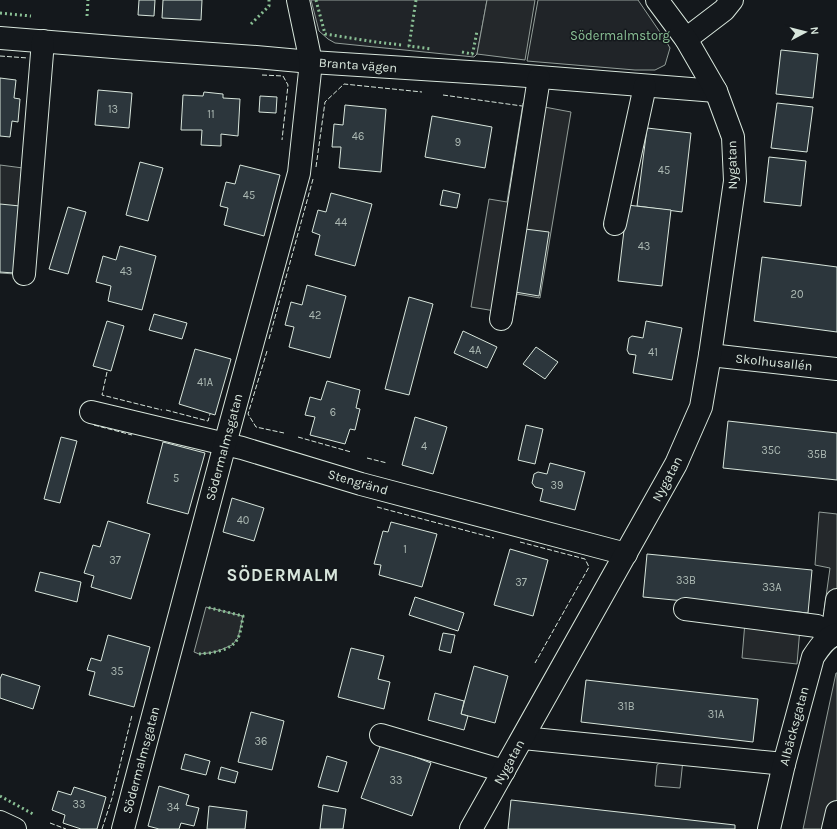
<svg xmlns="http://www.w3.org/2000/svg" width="837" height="829" font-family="Karla,sans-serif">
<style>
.green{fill:#202428;stroke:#939e99}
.parking{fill:#24282b;stroke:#939e99}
.building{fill:#2c363c;stroke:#d8e6dc}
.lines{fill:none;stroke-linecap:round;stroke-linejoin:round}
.minor-casing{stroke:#d8e6dc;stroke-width:24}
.minor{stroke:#14181c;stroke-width:22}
.hedge{stroke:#8ac095;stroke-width:3;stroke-dasharray:2 3;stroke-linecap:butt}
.fence{stroke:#d8e6dc;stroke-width:1;stroke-dasharray:5 2;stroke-linecap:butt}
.labels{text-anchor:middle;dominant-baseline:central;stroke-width:3;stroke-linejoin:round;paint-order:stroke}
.number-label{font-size:11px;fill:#adbab4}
.park-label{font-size:13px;fill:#8ac095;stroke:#14181c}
.street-label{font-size:13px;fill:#d8e6dc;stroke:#14181c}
.district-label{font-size:17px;font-weight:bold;letter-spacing:1px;fill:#d8e6dc;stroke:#14181c}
</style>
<rect width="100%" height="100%" fill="#14181c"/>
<g class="green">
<polygon points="311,0 487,0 477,54 474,57 335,43 328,39 319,31"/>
<polygon points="538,0 638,0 666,41 670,48 665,65 655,70 635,70 527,61"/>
<polygon points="667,758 683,760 680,788 655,786 657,765"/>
</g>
<g class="parking">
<polygon points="487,0 535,0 525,60 477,54"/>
<polygon points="523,103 571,112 540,298 517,294 513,314 471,307 489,199 507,202"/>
<polygon points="0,165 23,168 15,274 0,273"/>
<polygon points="819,512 837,514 837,611 824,611 830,568 815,565"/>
<polygon points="206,607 243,616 238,638 232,645 218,651 209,653 199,654 194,652"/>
<polygon points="745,622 800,628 797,664 742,658"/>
<polygon points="836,673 837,673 837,829 803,829"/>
</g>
<g class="building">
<polygon points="139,0 155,0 154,16 138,15"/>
<polygon points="163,0 202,0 201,20 162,18"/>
<polygon points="781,50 818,54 813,98 776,94"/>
<polygon points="0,78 16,80 14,98 20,99 18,122 12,121 10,137 0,136"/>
<polygon points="98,90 132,93 129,128 95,125"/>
<polygon points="204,92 223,94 223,98 240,99 238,136 221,134 221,146 201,145 202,130 181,130 183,95 203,96"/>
<polygon points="260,96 277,97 276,113 259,112"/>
<polygon points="777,103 813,107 807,152 771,148"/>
<polygon points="345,105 386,109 381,172 339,168 341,147 332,147 334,124 343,125"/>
<polygon points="432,116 492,127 485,168 425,157"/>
<polygon points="647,128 691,133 682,212 637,206"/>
<polygon points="769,157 806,161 801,206 764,202"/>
<polygon points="140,162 163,168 148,221 126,215"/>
<polygon points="240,165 280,175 264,236 224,225 228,208 220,206 226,182 235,184"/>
<polygon points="443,190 460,194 457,208 440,205"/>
<polygon points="331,193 372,204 355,266 315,255 320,235 312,232 318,210 326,212"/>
<polygon points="0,204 20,206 14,273 0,272"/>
<polygon points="627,205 671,210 662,286 618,281"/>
<polygon points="68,207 86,212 68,274 49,269"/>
<polygon points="525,229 549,232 539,296 515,292"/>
<polygon points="120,246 156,256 142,310 108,301 111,286 96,282 103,256 116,260"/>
<polygon points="762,257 837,267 837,332 754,321"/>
<polygon points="307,285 346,296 330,358 289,347 294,327 285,325 291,302 302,305"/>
<polygon points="409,297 433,304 409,395 385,389"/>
<polygon points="154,314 187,323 182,339 149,330"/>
<polygon points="107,321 124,326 111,371 93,366"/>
<polygon points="646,321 682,328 672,380 633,373 636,355 629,354 627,350 629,338 632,336 643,338"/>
<polygon points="463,331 497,347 487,368 454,353"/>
<polygon points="536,347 558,362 545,379 523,364"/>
<polygon points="195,349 231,359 215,415 179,404"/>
<polygon points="327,381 360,390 356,408 360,409 355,430 350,429 345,444 310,435 315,417 305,415 310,397 321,400"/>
<polygon points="415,417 447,427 433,474 402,465"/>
<polygon points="728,421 837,433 837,480 723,468"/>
<polygon points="526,425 543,429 535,464 518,460"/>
<polygon points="61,437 77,441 60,503 44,499"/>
<polygon points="163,442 205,453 188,514 147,503"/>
<polygon points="550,463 585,472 575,510 540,501 543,489 535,487 532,483 534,474 538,472 547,474"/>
<polygon points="232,498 264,508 254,541 223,532"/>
<polygon points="108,521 150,534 131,599 91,587 94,576 84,573 93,545 100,547"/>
<polygon points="391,522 437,534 422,587 379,575 381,565 374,564 383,531 388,532"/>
<polygon points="510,549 548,560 533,616 494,605"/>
<polygon points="647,554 812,570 808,613 643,597"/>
<polygon points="40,572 81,582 77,602 35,591"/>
<polygon points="415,597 464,613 458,631 409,615"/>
<polygon points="443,633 455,635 451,653 439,650"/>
<polygon points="108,635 150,647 134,707 89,695 95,672 87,670 91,658 101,661"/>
<polygon points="351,648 384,656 378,679 390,682 384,709 338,697"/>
<polygon points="474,666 508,676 495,723 461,714"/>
<polygon points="2,674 40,686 33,709 0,698 0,679"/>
<polygon points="586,680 758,699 753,742 581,722"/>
<polygon points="435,693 464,701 461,714 468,716 464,730 428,720"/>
<polygon points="251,712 284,721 272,770 238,762"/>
<polygon points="381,744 431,763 412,816 361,798"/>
<polygon points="185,754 210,761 206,775 181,769"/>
<polygon points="327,756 347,762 338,792 318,787"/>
<polygon points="221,767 238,772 235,783 218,779"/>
<polygon points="159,786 189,795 186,805 199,808 194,826 181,823 179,829 159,829 148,826"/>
<polygon points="74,787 106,797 97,829 81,829 63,823 65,815 52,810 58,791 71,795"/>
<polygon points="511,800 735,825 735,829 508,829"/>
<polygon points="323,805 346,809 343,829 320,829"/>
<polygon points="209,806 247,811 245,829 207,829"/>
</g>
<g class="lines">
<g class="minor-casing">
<g id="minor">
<polyline points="0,38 126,48 256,57 311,62 501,74 716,91"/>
<polyline points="686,39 724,10 732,0"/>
<polyline points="615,224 645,86"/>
<polyline points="24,274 43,41"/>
<polyline points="501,319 539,78"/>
<polyline points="710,355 837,369"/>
<polyline points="91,412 242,448 361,484 626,554"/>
<polyline points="685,609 817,626 832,636 837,600"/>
<polyline points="381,735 504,771"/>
<polyline points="523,738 784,764"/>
<polyline points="0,822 15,829"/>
<polyline points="123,829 225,444 299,173 311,62 298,0"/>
<polyline points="471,829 676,464 701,407 710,355 735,181 733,137 716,91 686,39 657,0"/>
<path d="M769 829 784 764 813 657C819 648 826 637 837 634"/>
<polyline points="833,829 837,812"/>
</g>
</g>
<use href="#minor" class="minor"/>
<g class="hedge">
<polyline points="316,0 325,34 376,42 402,45"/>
<polyline points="416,0 409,46 432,49"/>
<polyline points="0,13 31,16"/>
<polyline points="87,16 88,0"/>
<polyline points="251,24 269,6 269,0"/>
<polyline points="462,52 472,54 473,52 477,31"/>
<path d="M199 654C211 653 232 651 238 638 241 632 242 622 243 616L206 607"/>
<polyline points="0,796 33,814"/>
</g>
<g class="fence">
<polyline points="0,56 28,58"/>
<polyline points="262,75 283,76 288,85 282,140"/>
<polyline points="443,95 522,106"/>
<polyline points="316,167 325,102 344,84 422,92"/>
<polyline points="269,339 313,179"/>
<polyline points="267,351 248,414 256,427 284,433"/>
<polyline points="107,372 102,395 162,410"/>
<polyline points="166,410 208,421 210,414"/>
<polyline points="94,425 132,435"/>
<polyline points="298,437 351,452"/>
<polyline points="367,458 387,463"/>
<polyline points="377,507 494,538"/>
<polyline points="520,542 585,559 589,567 535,663"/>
<polyline points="50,823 66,829"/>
<polyline points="102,829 112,798 132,715"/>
</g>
</g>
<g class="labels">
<g class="number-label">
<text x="113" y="109">13</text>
<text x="211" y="114">11</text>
<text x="358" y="136">46</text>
<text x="458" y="142">9</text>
<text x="664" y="170">45</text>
<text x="249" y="195">45</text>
<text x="341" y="222">44</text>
<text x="644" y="246">43</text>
<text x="126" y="271">43</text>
<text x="797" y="294">20</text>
<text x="315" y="315">42</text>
<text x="475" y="350">4A</text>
<text x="653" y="352">41</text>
<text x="205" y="382">41A</text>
<text x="333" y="412">6</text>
<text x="424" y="446">4</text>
<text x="771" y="450">35C</text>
<text x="817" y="454">35B</text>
<text x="176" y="478">5</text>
<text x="557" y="485">39</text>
<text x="243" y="520">40</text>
<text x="405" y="549">1</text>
<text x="115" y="560">37</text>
<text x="686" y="580">33B</text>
<text x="521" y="582">37</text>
<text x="772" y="587">33A</text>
<text x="117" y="671">35</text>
<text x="626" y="706">31B</text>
<text x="716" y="714">31A</text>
<text x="261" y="741">36</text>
<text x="396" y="780">33</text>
<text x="79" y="804">33</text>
<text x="173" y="807">34</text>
</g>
<g class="park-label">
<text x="620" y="35">Södermalmstorg</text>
</g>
<g class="street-label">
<text transform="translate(358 65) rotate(4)">Branta vägen</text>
<text transform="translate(732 165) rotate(-91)">Nygatan</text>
<text transform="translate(774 362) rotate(6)">Skolhusallén</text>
<text transform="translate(224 447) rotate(-75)">Södermalmsgatan</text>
<text transform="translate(667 479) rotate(-62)">Nygatan</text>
<text transform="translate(358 482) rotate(16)">Stengränd</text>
<text transform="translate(794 726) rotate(-75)">Albäcksgatan</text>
<text transform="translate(141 760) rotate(-75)">Södermalmsgatan</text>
<text transform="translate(509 762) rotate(-61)">Nygatan</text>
</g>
<g class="district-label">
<text x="283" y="575">SÖDERMALM</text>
</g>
</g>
<g transform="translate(805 32) rotate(83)" stroke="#14181c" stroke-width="3" paint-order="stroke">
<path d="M0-3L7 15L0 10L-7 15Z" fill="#d8e6dc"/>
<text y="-6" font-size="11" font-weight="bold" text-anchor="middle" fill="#d8e6dc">N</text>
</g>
</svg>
